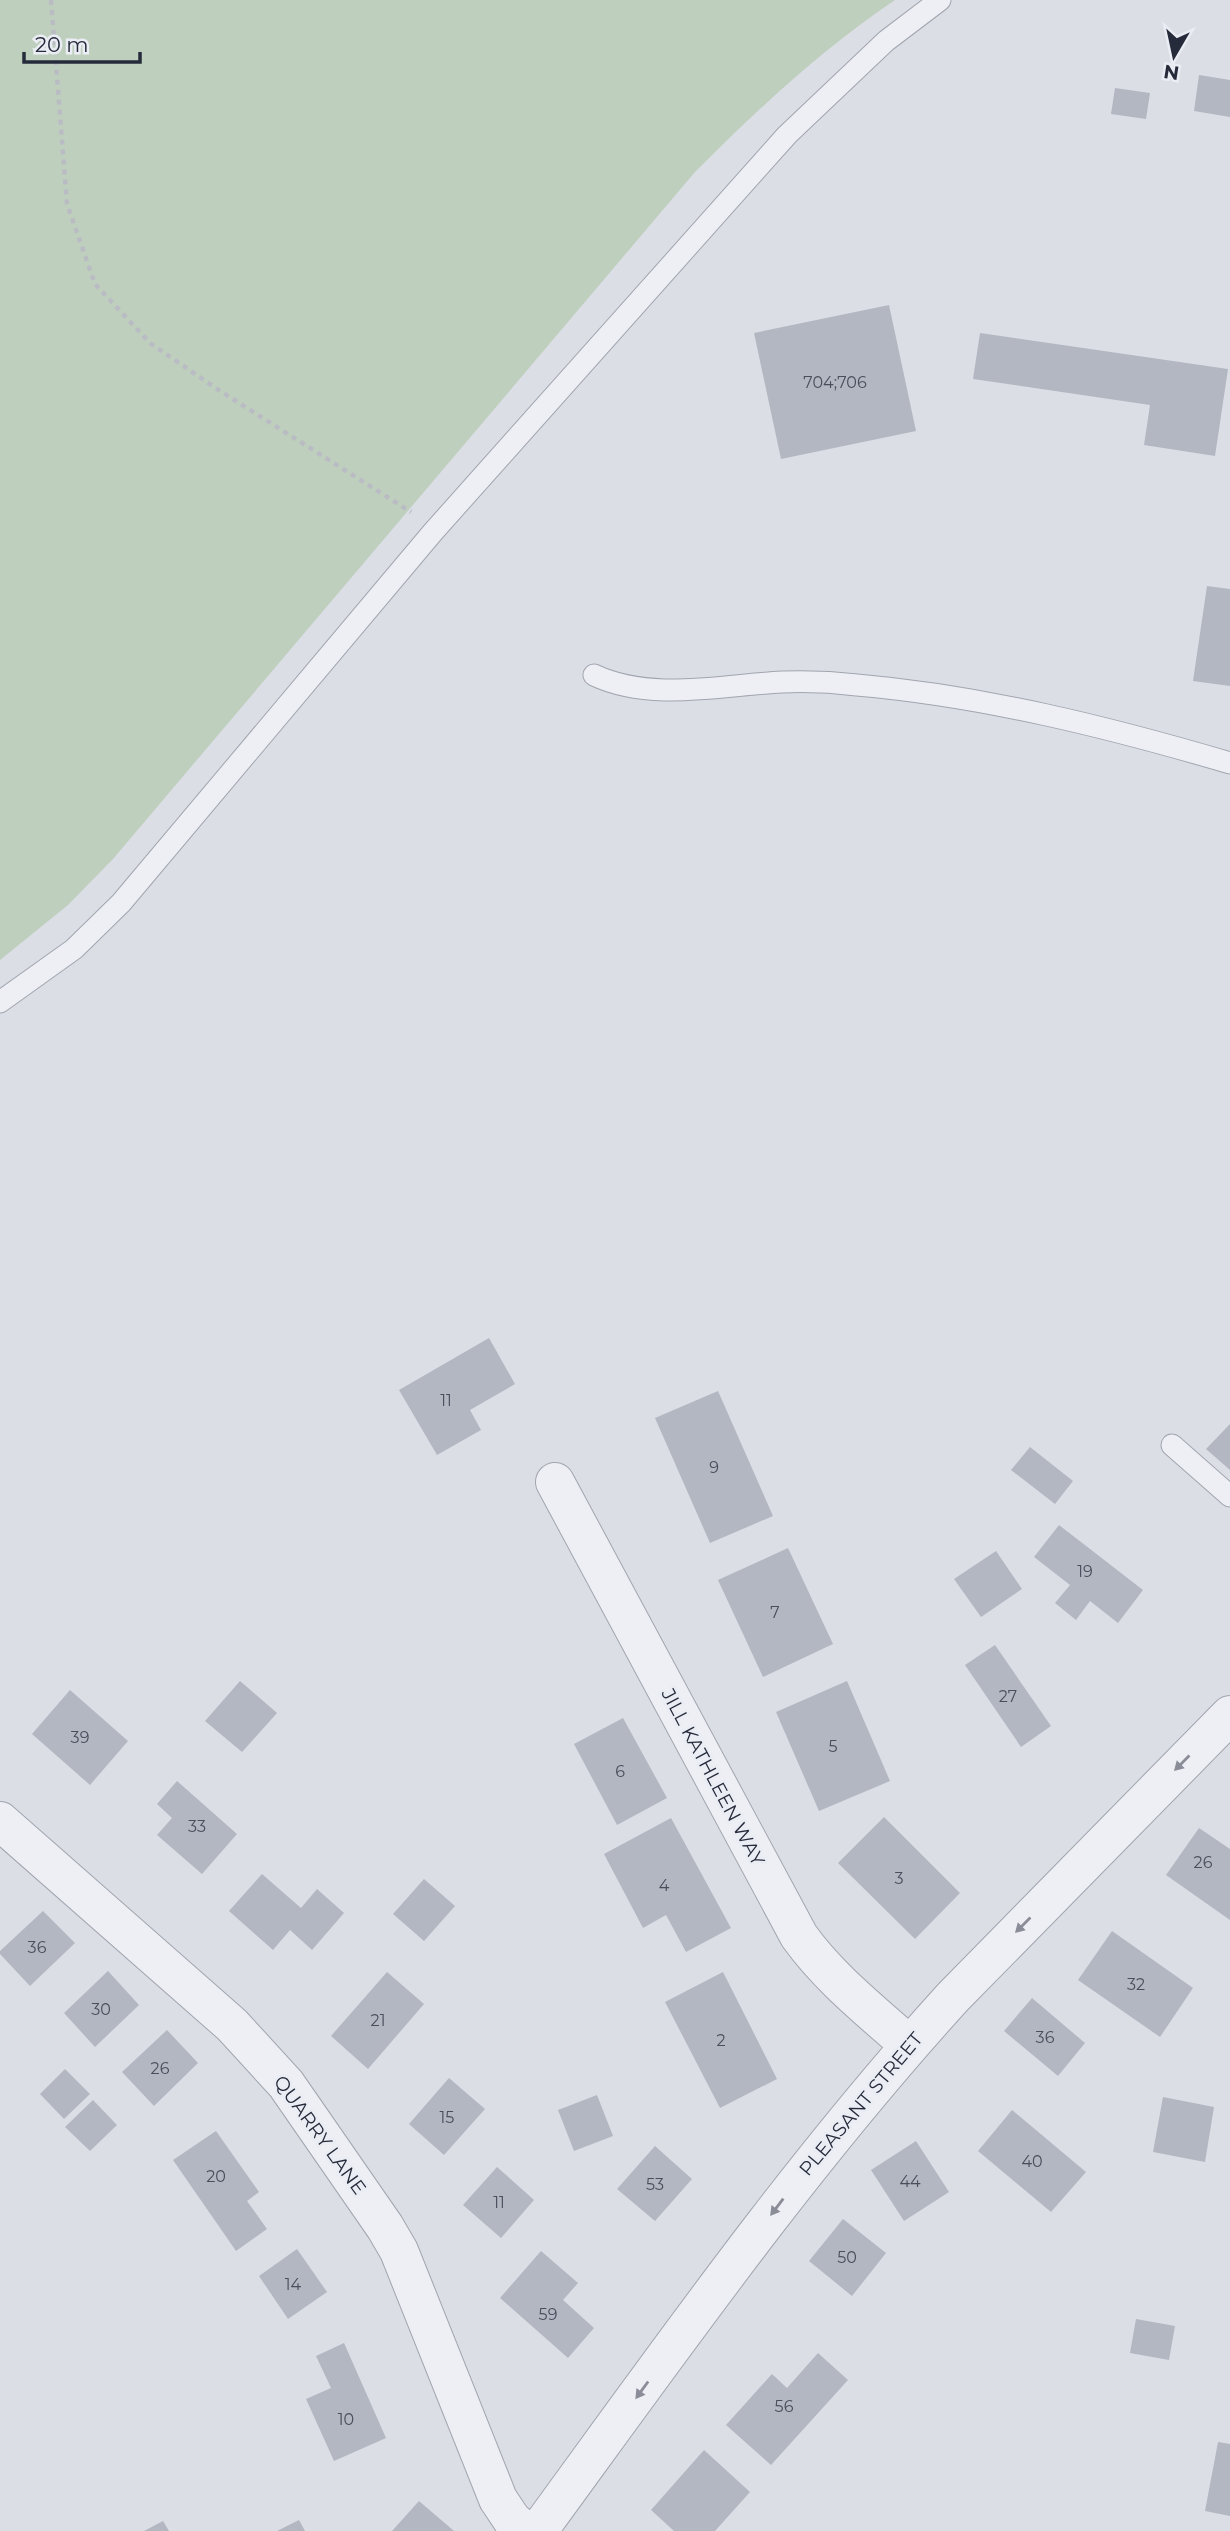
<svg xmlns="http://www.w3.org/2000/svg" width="1230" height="2531" font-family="Montserrat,sans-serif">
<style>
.green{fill:#bfcfbd}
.building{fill:#b3b7c2}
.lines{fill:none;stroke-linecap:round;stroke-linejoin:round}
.lane-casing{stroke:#a1a5af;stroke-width:23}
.street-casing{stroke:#a1a5af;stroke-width:40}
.path{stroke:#babcc4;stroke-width:4.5;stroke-dasharray:5 5;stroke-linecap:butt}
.lane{stroke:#eeeff4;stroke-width:21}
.street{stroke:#eeeff4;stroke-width:38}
.oneway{fill:#8a8d98}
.labels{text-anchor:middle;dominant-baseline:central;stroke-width:6;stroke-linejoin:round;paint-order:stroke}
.number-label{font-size:16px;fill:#494e5d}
.street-label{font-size:19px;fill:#262b3b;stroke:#eaedf3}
</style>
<rect width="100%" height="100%" fill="#dbdee5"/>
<path class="green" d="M0 0H895C821 50 758 109 695 172L113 859 68 905 0 960Z"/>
<g class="building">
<polygon points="1199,75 1230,80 1230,117 1194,111"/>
<polygon points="1115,88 1150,93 1146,119 1111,114"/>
<polygon points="889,305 916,431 781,459 754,333"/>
<polygon points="980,333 1228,369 1215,456 1144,445 1150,405 973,379"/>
<polygon points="1207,586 1230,589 1230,686 1193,681"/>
<polygon points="489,1338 515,1384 470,1410 481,1430 437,1455 399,1390"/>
<polygon points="718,1391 773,1516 710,1543 655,1418"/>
<polygon points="1230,1424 1230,1470 1206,1449"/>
<polygon points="1030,1447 1073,1481 1055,1504 1011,1470"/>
<polygon points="1059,1525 1143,1590 1118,1623 1090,1601 1076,1620 1055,1603 1070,1585 1034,1557"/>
<polygon points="788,1548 833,1644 763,1677 718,1580"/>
<polygon points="996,1551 1022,1589 981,1617 954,1579"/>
<polygon points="995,1645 1051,1726 1021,1747 965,1665"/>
<polygon points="240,1681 277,1713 242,1752 205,1721"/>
<polygon points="847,1681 890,1781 819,1811 776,1712"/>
<polygon points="70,1690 128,1741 90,1785 32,1734"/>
<polygon points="623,1718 667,1798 617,1825 574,1744"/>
<polygon points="177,1781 237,1834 202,1874 157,1835 172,1818 157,1804"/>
<polygon points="884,1817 960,1893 915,1939 838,1863"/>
<polygon points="671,1818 731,1928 686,1952 666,1915 643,1928 604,1854"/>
<polygon points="1199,1828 1230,1849 1230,1920 1166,1875"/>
<polygon points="262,1874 301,1908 317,1889 344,1913 312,1950 290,1930 273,1950 229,1911"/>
<polygon points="424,1879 455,1906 424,1941 393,1914"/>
<polygon points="43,1911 75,1943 30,1986 0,1954 0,1951"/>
<polygon points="1112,1931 1193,1988 1160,2037 1078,1980"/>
<polygon points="108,1971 139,2005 95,2047 64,2013"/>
<polygon points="387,1972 424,2004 368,2069 331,2036"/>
<polygon points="723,1972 777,2079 720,2108 665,2002"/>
<polygon points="1032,1998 1085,2043 1058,2076 1004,2031"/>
<polygon points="167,2030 198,2063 154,2106 122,2072"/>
<polygon points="65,2069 90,2094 64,2119 40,2094"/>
<polygon points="449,2078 485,2109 444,2155 409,2124"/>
<polygon points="597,2095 613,2136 574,2151 558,2110"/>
<polygon points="1163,2097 1214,2107 1205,2162 1153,2152"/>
<polygon points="93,2100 117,2125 90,2151 65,2127"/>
<polygon points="1012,2110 1086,2172 1051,2212 978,2151"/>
<polygon points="216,2131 259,2192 247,2201 267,2229 236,2251 173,2160"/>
<polygon points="916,2141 949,2192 904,2221 871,2170"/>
<polygon points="655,2146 692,2179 655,2221 617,2189"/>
<polygon points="497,2167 534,2200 501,2238 463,2205"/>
<polygon points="843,2219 886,2253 852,2296 809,2261"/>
<polygon points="297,2249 327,2292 288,2319 259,2276"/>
<polygon points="541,2251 578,2283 563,2300 594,2328 568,2358 500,2298"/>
<polygon points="1136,2319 1175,2326 1169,2360 1130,2353"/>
<polygon points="344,2343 386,2438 334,2461 306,2399 331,2388 316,2356"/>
<polygon points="818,2353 848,2380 771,2465 726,2425 772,2374 787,2388"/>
<polygon points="1218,2442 1230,2444 1230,2516 1205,2511"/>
<polygon points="704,2450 750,2492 715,2531 674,2531 651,2510"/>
<polygon points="419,2501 454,2531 392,2531"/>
<polygon points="299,2520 305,2531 277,2531"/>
<polygon points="163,2521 169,2531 144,2531"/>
</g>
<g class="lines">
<g class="lane-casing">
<g id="lane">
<path d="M594 675C651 702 722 685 782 682 807 681 832 682 857 685 983 696 1108 727 1230 763"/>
<polyline points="0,1002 74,949 121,903 433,532 787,135 886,41 940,0"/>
<polyline points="1172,1445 1230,1496"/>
</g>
</g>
<g class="street-casing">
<g id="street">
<path d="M555 1482 799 1936C829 1978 870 2010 909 2045"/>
<polyline points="0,1821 232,2025 286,2084 385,2227 399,2251 498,2499 512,2520 525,2531"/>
<path d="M538 2531C671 2349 801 2164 953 1997L1230 1715"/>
</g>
</g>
<polyline class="path" points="51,0 67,204 95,284 150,343 217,389 411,512"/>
<use href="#lane" class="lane"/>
<use href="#street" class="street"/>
</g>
<defs><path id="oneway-solid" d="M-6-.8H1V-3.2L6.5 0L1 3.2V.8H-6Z" transform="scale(1.75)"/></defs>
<g class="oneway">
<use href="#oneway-solid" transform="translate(1182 1763) rotate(135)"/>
<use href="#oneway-solid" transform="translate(1023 1925) rotate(135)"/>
<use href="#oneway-solid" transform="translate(777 2207) rotate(127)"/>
<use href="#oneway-solid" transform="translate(642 2390) rotate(126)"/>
</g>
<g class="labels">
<g class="number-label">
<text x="835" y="382">704;706</text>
<text x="446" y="1400">11</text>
<text x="714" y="1467">9</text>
<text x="1085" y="1571">19</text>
<text x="775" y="1612">7</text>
<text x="1008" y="1696">27</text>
<text x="80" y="1737">39</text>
<text x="833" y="1746">5</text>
<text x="620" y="1771">6</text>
<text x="197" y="1826">33</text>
<text x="1203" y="1862">26</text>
<text x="899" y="1878">3</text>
<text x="664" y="1885">4</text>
<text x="37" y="1947">36</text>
<text x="1136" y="1984">32</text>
<text x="101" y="2009">30</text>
<text x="378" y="2020">21</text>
<text x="1045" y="2037">36</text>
<text x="721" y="2040">2</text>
<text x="160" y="2068">26</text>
<text x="447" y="2117">15</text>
<text x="1032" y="2161">40</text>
<text x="216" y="2176">20</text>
<text x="910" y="2181">44</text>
<text x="655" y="2184">53</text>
<text x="499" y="2202">11</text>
<text x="847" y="2257">50</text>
<text x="293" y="2284">14</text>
<text x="548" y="2314">59</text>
<text x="784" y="2406">56</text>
<text x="346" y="2419">10</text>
</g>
<g class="street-label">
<text transform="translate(713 1777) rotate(62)">JILL KATHLEEN WAY</text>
<text transform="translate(861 2104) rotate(-50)">PLEASANT STREET</text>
<text transform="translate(320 2135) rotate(54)">QUARRY LANE</text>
</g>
</g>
<g transform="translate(1174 56) rotate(189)" stroke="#eaedf3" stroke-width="5" paint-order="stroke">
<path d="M0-5L12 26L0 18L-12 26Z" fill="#262b3b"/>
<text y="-10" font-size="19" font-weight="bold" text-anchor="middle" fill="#262b3b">N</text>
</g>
<path d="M24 52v10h116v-10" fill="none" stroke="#262b3b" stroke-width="3.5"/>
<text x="35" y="52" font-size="21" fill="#262b3b" stroke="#eaedf3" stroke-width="5" paint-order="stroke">20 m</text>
</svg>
